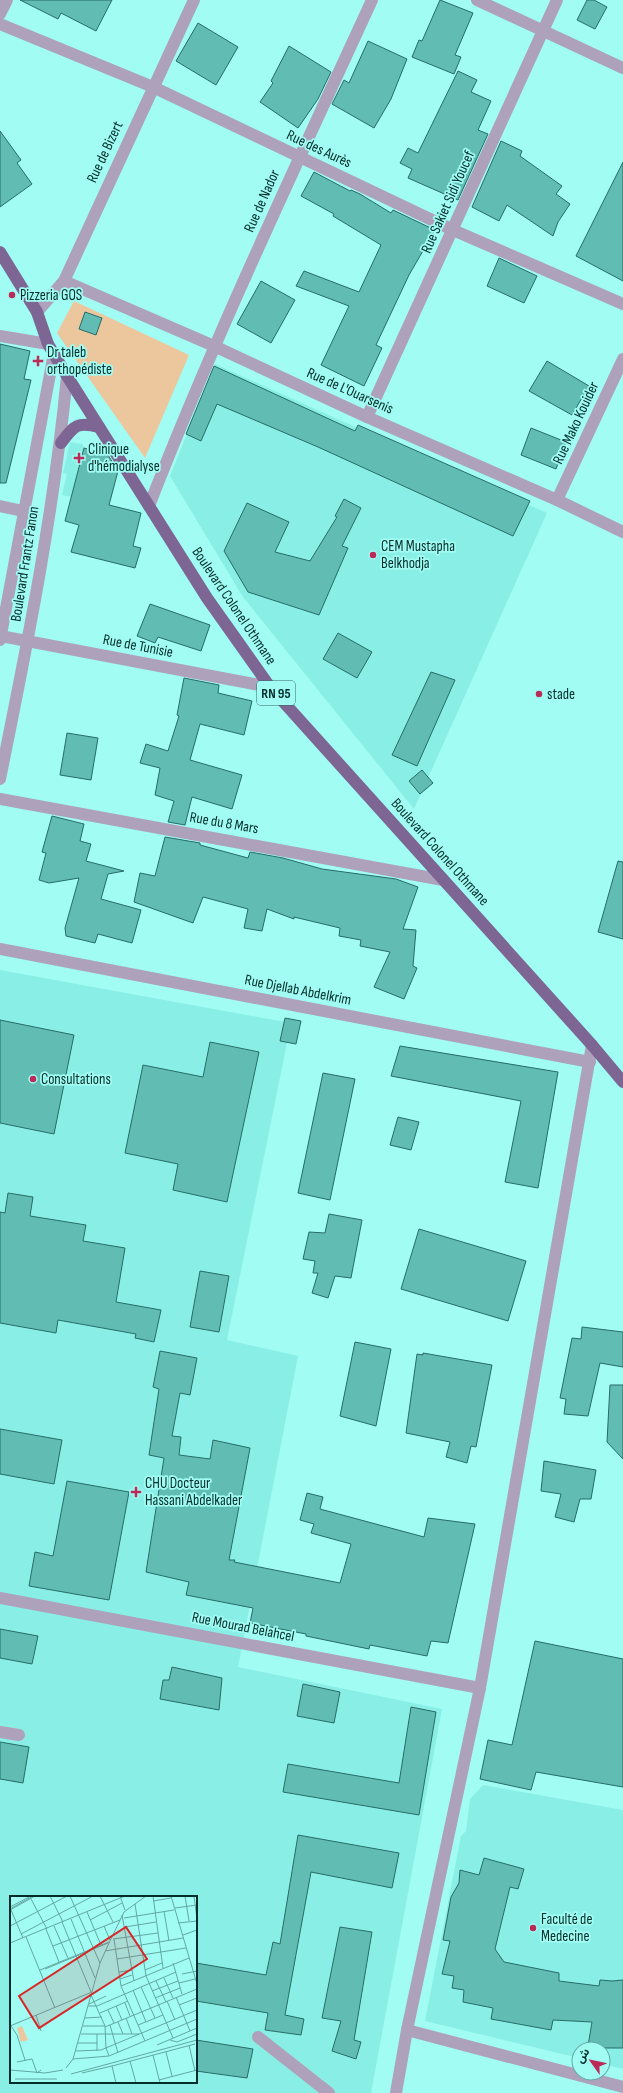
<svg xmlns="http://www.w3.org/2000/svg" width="623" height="2093" font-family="'Sofia Sans Condensed','Noto Sans Arabic',sans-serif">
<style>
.built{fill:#89efe6;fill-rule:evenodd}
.green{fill:#ecc69d}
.building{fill:#61bcb4;stroke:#266d67}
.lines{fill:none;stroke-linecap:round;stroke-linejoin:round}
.minor{stroke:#aea1bb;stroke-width:12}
.major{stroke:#7e6694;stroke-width:12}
.poi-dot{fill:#ba2b57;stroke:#a1fcf3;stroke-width:1.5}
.labels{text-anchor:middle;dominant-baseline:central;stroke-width:3.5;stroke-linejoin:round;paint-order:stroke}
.shield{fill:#a1fcf3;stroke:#326b66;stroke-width:1}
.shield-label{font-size:14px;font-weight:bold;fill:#032d2a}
.street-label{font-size:15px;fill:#032d2a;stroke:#a1fcf3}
.poi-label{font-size:15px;fill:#032d2a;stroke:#a1fcf3;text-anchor:start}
.inset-road{fill:none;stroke:#62a9a3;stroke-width:1}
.view{fill:#d62828;fill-opacity:0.15;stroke:#d62828;stroke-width:2}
.inset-edge{fill:none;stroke:#032d2a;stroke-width:2}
</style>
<rect width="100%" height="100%" fill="#a1fcf3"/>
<g class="built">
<polygon points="215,364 547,513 414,809 243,597 170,476"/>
<polygon points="70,442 82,444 101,472 95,502 62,495 67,474 63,473"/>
<path d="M0 970 291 1023 227 1340 298 1356 238 1667 442 1709 371 2093H0ZM11 1897H196V2082H11Z"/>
<polygon points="483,1785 623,1810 623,2069 603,2064 603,2049 579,2049 579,2058 425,2021 461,1836 466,1831 470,1799"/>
</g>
<polygon class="green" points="74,301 189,355 145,458 57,333"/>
<g class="building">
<polygon points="20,0 112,0 96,31 61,13 58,19"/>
<polygon points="440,0 473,13 455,55 461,57 454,74 412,57 419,40 422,41"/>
<polygon points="587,0 594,0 607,7 595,29 577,20"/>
<polygon points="198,23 238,47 216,85 176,61"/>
<polygon points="368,41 407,59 391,99 374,128 332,104 344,80 349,83"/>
<polygon points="289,46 331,72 318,99 298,128 260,102 273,83 271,81"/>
<polygon points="458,71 477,80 471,92 491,101 478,130 488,134 458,200 408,178 412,169 400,163 408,148 418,153"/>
<polygon points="0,131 21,160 17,163 32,184 0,207"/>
<polygon points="501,141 522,151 520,156 562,186 556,194 570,204 558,222 553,236 507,205 499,221 472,207"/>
<polygon points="623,162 623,281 576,256"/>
<polygon points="314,172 350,191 351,190 360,194 391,213 393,210 435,230 409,275 376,345 382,348 364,386 321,365 349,306 296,286 304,271 359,292 381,245 333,216 334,214 301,196"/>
<polygon points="499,258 537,276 524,303 487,286"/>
<polygon points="261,281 295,300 271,343 237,324"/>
<polygon points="85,312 102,318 96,335 79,329"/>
<polygon points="0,344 30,351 24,379 31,380 6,483 0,483"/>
<polygon points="547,361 589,386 572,415 529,391"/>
<polygon points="214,366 355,431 358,425 530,501 513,536 318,447 217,404 201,441 186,434"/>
<polygon points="531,428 566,442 556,469 521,455"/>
<polygon points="84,448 108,455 118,471 109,505 141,513 133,546 141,548 135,568 71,552 79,525 65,521"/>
<polygon points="344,499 361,508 342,546 348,548 319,615 248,592 224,551 247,503 289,522 275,552 310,561 337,517 335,516"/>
<polygon points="150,604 210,625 201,651 158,637 155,643 137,636"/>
<polygon points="338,633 372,652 357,678 323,659"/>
<polygon points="431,672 455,680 417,766 392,755"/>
<polygon points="184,678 219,685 218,693 252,701 244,735 200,724 190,760 242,775 232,809 192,797 185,825 168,822 174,801 155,795 160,768 140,763 146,744 168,751 179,716 177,715"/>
<polygon points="67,733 98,738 91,780 60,775"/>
<polygon points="422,770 433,783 420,794 409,781"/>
<polygon points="52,816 84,824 80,841 91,844 86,861 124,871 108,874 101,899 141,910 132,943 98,934 95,943 66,936 65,928 79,878 49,883 39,880 46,853 42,852"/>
<polygon points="165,837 200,843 200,845 248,858 250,852 283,858 322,869 396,879 418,887 403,929 416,930 413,966 417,968 404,999 374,987 390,952 360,946 361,940 339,936 340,928 294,917 294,919 267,909 262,931 244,928 248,909 203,897 193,923 134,902 140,873 155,876"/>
<polygon points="618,861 623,862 623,939 598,932"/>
<polygon points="285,1018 301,1021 296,1044 280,1041"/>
<polygon points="0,1020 74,1035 54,1134 0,1123"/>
<polygon points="210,1042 259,1052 227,1202 173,1190 178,1164 125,1153 143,1065 203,1077"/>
<polygon points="400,1046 558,1072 538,1188 505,1182 521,1101 391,1076"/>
<polygon points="323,1073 355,1079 330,1200 298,1193"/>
<polygon points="398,1117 419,1122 411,1150 390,1145"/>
<polygon points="8,1193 33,1197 30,1216 86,1225 83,1241 125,1248 116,1302 161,1310 154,1342 135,1338 136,1334 58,1320 56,1333 0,1323 0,1212 5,1213"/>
<polygon points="329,1214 362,1220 351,1278 335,1276 328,1298 312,1293 318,1273 313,1273 315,1261 303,1259 309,1232 325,1233"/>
<polygon points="419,1229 526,1261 508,1321 401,1289"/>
<polygon points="200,1271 229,1276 219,1332 190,1327"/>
<polygon points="582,1327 623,1332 623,1367 600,1363 588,1416 564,1414 566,1399 560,1398 572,1338 581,1339"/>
<polygon points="355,1342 391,1349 376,1426 340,1416"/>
<polygon points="160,1351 197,1358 190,1395 180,1393 172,1436 181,1437 179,1455 210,1459 213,1440 250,1448 229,1560 235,1560 234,1562 340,1583 351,1544 311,1533 314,1524 300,1520 307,1493 323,1497 320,1509 424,1537 428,1518 475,1524 448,1643 431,1641 427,1656 370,1645 369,1649 306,1636 306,1634 250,1623 253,1608 186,1595 189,1582 146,1572 164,1458 149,1455 159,1389 153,1387"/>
<polygon points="423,1353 492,1365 476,1447 471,1446 467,1463 446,1457 450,1442 406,1433 417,1354 423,1355"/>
<polygon points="610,1385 623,1385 623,1459 607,1442"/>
<polygon points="0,1429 62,1440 54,1484 0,1474"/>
<polygon points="544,1461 596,1470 591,1499 580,1499 574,1522 555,1517 561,1494 541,1491"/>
<polygon points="67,1481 129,1492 109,1600 29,1586 35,1552 53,1556"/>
<polygon points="0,1629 38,1636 32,1664 0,1658"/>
<polygon points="535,1641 623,1659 623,1787 536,1772 531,1790 480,1779 488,1740 512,1745"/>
<polygon points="172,1667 222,1678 219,1710 160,1699 163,1680 169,1680"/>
<polygon points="303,1684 340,1692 334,1723 297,1716"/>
<polygon points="411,1707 436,1712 419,1815 283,1792 288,1764 399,1783"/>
<polygon points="0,1742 29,1747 23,1783 0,1779"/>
<polygon points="298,1835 399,1853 392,1888 311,1872 285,2015 304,2019 301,2035 265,2030 268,2013 196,2001 196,1963 266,1975 273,1942 280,1944"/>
<polygon points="484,1858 524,1869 518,1889 510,1887 495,1949 504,1962 559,1973 559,1981 599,1986 600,1980 612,1981 623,1980 623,2048 601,2048 588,2046 592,2022 553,2020 551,2030 491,2019 493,2008 463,2002 464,1990 452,1988 454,1976 442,1974 450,1941 443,1940 451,1897 459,1883 460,1870 479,1875"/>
<polygon points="340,1927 372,1932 354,2040 361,2042 356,2059 332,2051 341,2021 322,2018"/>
<polygon points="196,2040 253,2049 247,2078 196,2071"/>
</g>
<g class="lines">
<g class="minor">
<polyline points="477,0 623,68"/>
<polyline points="0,14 7,0"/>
<polyline points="0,24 153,87 453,230 623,304"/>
<polyline points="64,281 214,346 367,417 557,500 623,532"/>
<polyline points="37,312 64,281 194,0"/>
<polyline points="0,336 48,344"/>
<polyline points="367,417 557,0"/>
<polyline points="557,500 623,359"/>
<polyline points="0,506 23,511"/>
<path d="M149 506C216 334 295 168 372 0"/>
<polyline points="0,636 270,687"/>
<polyline points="0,640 54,353"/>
<path d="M0 779C27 646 54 512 67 376"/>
<polyline points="0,799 443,880"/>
<polyline points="0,949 590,1062"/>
<polyline points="0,1598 480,1688"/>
<polyline points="0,1732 19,1735"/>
<polyline points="407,2030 623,2087"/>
<polyline points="258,2037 329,2093"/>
<polyline points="396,2093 407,2030 480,1688 592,1045"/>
</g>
<g class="major">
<polyline points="0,252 37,312 48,344 67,376 207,598 270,687 592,1045 623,1082"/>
<path d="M61 443C74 426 77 421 99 427"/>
</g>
</g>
<g class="poi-dot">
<circle cx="12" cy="295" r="4"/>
<path d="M36 355h4v4h4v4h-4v4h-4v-4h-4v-4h4z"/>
<path d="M77 452h4v4h4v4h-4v4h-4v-4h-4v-4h4z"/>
<circle cx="373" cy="555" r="4"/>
<circle cx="539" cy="694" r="4"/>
<circle cx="33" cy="1079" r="4"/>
<path d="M134 1486h4v4h4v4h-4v4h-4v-4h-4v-4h4z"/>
<circle cx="533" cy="1928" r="4"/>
</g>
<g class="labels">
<rect class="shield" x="257" y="681" width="38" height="24" rx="3"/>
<g class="shield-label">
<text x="276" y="693">RN 95</text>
</g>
<g class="street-label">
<text transform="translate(319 149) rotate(25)">Rue des Aurès</text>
<text transform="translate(105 152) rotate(-65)">Rue de Bizert</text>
<text transform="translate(262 201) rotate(-66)">Rue de Nador</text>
<text transform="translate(448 202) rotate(-66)">Rue Sakiet Sidi Youcef</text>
<text transform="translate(350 391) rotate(24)">Rue de L'Ouarsenis</text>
<text transform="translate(576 423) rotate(-65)">Rue Mako Kouider</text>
<text transform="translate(25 564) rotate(-81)">Boulevard Frantz Fanon</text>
<text transform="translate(234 606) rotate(56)">Boulevard Colonel Othmane</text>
<text transform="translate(138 646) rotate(11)">Rue de Tunisie</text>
<text transform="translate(224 823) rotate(10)">Rue du 8 Mars</text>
<text transform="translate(440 852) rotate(48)">Boulevard Colonel Othmane</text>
<text transform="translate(298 990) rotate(11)">Rue Djellab Abdelkrim</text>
<text transform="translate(243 1627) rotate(11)">Rue Mourad Belahcel</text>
</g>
<g class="poi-label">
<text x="20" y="295">Pizzeria GOS</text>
<text x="47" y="352">Dr taleb<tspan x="47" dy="17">orthopédiste</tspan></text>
<text x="88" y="449">Clinique<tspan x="88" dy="17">d'hémodialyse</tspan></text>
<text x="381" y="546">CEM Mustapha<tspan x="381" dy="17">Belkhodja</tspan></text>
<text x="547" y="694">stade</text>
<text x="41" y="1079">Consultations</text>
<text x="145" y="1483">CHU Docteur<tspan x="145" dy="17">Hassani Abdelkader</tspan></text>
<text x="541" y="1919">Faculté de<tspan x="541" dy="17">Medecine</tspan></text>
</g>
</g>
<g transform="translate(10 1896)">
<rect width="187" height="187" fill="#a1fcf3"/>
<path d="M12 130 18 144 11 146 7 132Z" fill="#ecc69d"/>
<path class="inset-road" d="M40 0 53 26M60 0 90 67M90 0 103 26M110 0 115 14M143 0 153 72M161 0 187 88M175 0 179 25M184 0 187 23M21 3 37 33M143 5 161 2M125 8 136 80 163 142M0 11 19 1M165 12 187 9M0 13 23 0M0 14 25 0M1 14 13 42M154 15 159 45M77 16 91 49M112 19 124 85M114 22 164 14M61 23 85 82M80 24 112 7M52 26 81 96M168 27 187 25M0 30 57 0M44 30 58 62M94 30 100 44M115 31 146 26M36 33 49 66M11 38 83 0M173 39 187 34M16 41 45 112M103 43 148 37M104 43 111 90 135 145M0 47 115 0M43 50 110 24M95 55 173 42M107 63 176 52M163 67 172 98M35 73 98 47M30 74 99 46M135 74 152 67M109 76 122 74M172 78 187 75M154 82 163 102M110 83 122 79M146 85 156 106M169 87 185 83M111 90 179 62M131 91 145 122M123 94 136 126M142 95 168 85M81 99 95 130 96 152 99 160M166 101 180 135M145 102 170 92M157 105 165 124M115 107 120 120M79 108 96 100M169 109 187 102M78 110H87L166 76M106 110 112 124M98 114 104 127M90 117 118 105M26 119 31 135M75 122 92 121M116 122 122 138M108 126 113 138M100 129 108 157M128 129 153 119M0 130 82 96M1 130 7 139 15 164M73 130H95M95 131 187 93M71 138H129M87 138V155M160 144 167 146 187 138M68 147H87M147 149 187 132M179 149 185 175M66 155 91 154 187 114M156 156 162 180M143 159 150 187M63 163 99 160 187 123M120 165 126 187M7 166 22 163 27 177 31 174M102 170 185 148M56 172 63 163 90 67 99 47 114 16 136 0M0 174 35 177 53 174M72 177 102 170 106 187M61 178 187 144M5 183H47M149 184 187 174"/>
<path class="view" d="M116 31 137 63 29 132 9 100Z"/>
<rect width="187" height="187" class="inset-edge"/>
</g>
<g transform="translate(591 2061) rotate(303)"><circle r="19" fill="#a1fcf3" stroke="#62a9a3"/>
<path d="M0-3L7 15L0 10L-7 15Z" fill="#ba2b57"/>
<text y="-6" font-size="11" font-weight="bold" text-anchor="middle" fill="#032d2a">ش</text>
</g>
</svg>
